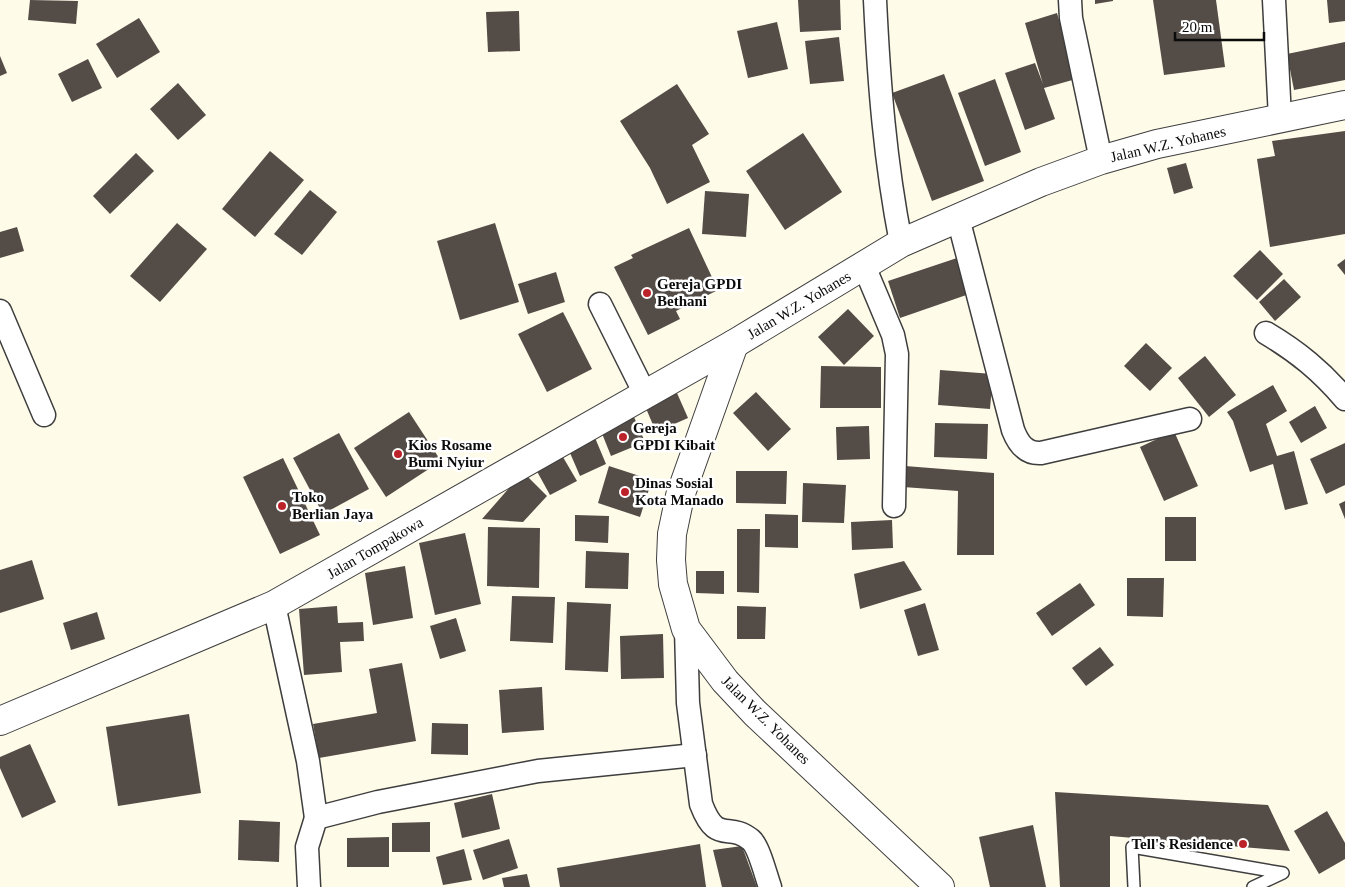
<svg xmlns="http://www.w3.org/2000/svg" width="1345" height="887" font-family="'Times New Roman',serif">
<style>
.building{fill:#544c47}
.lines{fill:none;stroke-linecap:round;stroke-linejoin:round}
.service-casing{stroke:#3e3e3e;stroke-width:14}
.minor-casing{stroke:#3e3e3e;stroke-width:25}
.tertiary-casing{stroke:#3e3e3e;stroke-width:30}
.service{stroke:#fff;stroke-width:11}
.minor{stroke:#fff;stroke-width:22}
.tertiary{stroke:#fff;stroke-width:28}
.poi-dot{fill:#bc2229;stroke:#fff;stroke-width:2}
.labels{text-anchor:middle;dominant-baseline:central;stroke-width:5;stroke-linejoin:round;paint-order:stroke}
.street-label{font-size:15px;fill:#0b0b0b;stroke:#fff}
.poi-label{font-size:15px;font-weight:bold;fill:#0b0b0b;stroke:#fff;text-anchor:start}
</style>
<rect width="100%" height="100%" fill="#fffbe9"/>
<g class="building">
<polygon points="30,0 78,1 76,24 28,20"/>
<polygon points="798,0 840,0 841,30 800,32"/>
<polygon points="1095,0 1113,0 1113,1 1095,4"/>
<polygon points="1153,0 1216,0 1225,67 1164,75"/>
<polygon points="1327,0 1345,0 1345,21 1329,23"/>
<polygon points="519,11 520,51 488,52 486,12"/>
<polygon points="1057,13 1076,79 1044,88 1055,119 1025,130 1005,73 1035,63 1043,84 1025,23"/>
<polygon points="139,18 160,52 117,78 96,44"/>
<polygon points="777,22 788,69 748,78 737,31"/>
<polygon points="839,37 844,81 810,84 805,41"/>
<polygon points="1345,42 1345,80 1294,90 1287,54"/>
<polygon points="0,56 7,73 0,76"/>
<polygon points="88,59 102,88 72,102 58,74"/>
<polygon points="944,74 984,181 932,201 892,93"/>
<polygon points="995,79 1021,152 985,166 958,93"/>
<polygon points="178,83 206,115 178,140 150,109"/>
<polygon points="677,84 709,134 692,145 710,182 667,204 650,168 620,121"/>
<polygon points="1345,131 1345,234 1270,247 1257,159 1275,156 1272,141"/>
<polygon points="803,133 842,192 785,230 746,171"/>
<polygon points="270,151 304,180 255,237 222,209"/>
<polygon points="136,153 154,171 110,214 93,196"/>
<polygon points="1186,163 1193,188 1174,194 1167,168"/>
<polygon points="310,190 337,212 302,255 274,234"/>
<polygon points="705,191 749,194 746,237 702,234"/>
<polygon points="177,223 207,249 160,302 130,276"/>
<polygon points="495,223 519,302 460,320 437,241"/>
<polygon points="17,227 24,251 0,258 0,232"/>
<polygon points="689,228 718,290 676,311 680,319 648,335 614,267 633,258 631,255"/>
<polygon points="1260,250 1283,274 1257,300 1233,276"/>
<polygon points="963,256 975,292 900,318 888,281"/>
<polygon points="1345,259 1345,275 1337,265"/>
<polygon points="556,272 565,302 528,314 518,284"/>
<polygon points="1284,279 1301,297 1275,321 1259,302"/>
<polygon points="848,309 874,336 844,365 818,337"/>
<polygon points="563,312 592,369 547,392 518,334"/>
<polygon points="1146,343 1172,368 1150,391 1124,366"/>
<polygon points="1205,356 1236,395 1209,417 1178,378"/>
<polygon points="821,366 881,367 881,408 820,408"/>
<polygon points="940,370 993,374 990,409 938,405"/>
<polygon points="1273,385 1287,411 1266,424 1277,456 1294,451 1308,504 1285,510 1273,464 1250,472 1233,421 1227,412"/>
<polygon points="756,392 791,429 768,451 733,413"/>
<polygon points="677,393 688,418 656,432 645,406"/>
<polygon points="1315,406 1327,428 1301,443 1289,422"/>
<polygon points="409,412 441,461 386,497 354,448"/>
<polygon points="634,417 645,442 611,456 601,431"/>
<polygon points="935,423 988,424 987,459 934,457"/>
<polygon points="869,426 870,459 837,460 836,427"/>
<polygon points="1174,431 1198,486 1164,501 1140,447"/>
<polygon points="339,433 369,489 323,514 293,458"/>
<polygon points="593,433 606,464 580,476 567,446"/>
<polygon points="1345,443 1345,485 1326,494 1310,459"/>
<polygon points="560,452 577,481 550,495 534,466"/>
<polygon points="283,458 320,535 280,554 243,477"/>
<polygon points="609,466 652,480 640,517 598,503"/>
<polygon points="905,466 994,473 994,555 957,555 958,491 903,487"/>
<polygon points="736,471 787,471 786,504 736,503"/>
<polygon points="523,472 547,496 523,522 482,519"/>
<polygon points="803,483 846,485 844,523 802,522"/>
<polygon points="1345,501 1345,519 1339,504"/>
<polygon points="765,514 798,515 798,548 765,547"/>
<polygon points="575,515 609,516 608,543 575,541"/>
<rect x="1165" y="517" width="31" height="44"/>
<polygon points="892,520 893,548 852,550 851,522"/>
<polygon points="488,527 540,528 539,588 487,586"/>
<polygon points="737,529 760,529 759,593 737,592"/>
<polygon points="465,533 481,604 435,615 419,543"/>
<polygon points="586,551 629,553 628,589 585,588"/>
<polygon points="32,560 44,599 0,613 0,570"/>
<polygon points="904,561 922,590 860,609 854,574"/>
<polygon points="405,566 413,618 373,625 365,573"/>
<polygon points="696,571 724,571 724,594 696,593"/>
<polygon points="1127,578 1164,578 1163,617 1127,616"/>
<polygon points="1080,583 1095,605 1052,636 1036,613"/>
<polygon points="512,596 555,597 553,643 510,641"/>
<polygon points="567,602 611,604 608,672 565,670"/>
<polygon points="925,603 939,650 918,656 904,610"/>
<polygon points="337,606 338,623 363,622 364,641 340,642 342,672 304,675 299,609"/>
<polygon points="737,606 766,607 765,639 737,639"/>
<polygon points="97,612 105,639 71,650 63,623"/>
<polygon points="456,618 466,651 440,659 430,626"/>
<polygon points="663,634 664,678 621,679 620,636"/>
<polygon points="1100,647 1114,665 1086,686 1072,668"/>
<polygon points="402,663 416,741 319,758 313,724 377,713 369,669"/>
<polygon points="542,687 544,730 502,733 499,690"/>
<polygon points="189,714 201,793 118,806 106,727"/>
<polygon points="432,723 468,724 468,755 431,754"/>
<polygon points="30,744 56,802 22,818 0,768 0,757"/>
<polygon points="1055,792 1268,805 1290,851 1110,836 1110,887 1060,887"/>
<polygon points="492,794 500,829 462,838 454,803"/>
<polygon points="1327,811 1345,843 1345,859 1319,874 1294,831"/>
<polygon points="239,820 280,822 279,862 238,860"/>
<polygon points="430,822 430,852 392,852 392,823"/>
<polygon points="1033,825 1046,887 990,887 979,837"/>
<polygon points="389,837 389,867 347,867 347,838"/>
<polygon points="509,839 518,868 483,880 473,850"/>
<polygon points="700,844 706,887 560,887 557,868"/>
<polygon points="742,846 757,887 722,887 713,850"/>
<polygon points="464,849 472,880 443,885 436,857"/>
<polygon points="527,874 530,887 504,887 502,878"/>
</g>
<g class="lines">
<g class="service-casing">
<polyline id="service" points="1134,887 1132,847 1283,873 1253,887"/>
</g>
<g class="minor-casing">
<g id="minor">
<path d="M875 0C879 84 885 161 901 243"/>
<polyline points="1070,0 1071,18 1101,160"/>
<polyline points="1274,0 1280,118"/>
<path d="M958 218 1013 430C1018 443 1025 454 1041 453L1190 419"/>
<polyline points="864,266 893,335 897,354 894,506"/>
<polyline points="600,304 645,394"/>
<polyline points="0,311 44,415"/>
<path d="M1266 333C1298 352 1321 371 1345 399"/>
<polyline points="274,605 308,761 316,818"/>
<path d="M686 629 688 703 701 804C717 846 728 821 751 840 759 847 766 876 770 887"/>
<polyline points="309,887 307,847 316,818 378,802 538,771 695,755"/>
</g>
</g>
<g class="tertiary-casing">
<g id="tertiary">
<polyline points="734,344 680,496 672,534 671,560 673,584 686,629 725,681 755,713 940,887"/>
<polyline points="0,721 274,605 734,344 901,243 1041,182 1101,160 1157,144 1345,105"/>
</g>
</g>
<use href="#service" class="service"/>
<use href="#minor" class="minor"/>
<use href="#tertiary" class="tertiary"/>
</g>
<g class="poi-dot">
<circle cx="647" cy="293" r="5"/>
<circle cx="623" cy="437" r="5"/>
<circle cx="398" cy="454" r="5"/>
<circle cx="625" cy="492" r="5"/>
<circle cx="282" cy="506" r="5"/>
<circle cx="1243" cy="844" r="5"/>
</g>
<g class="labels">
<g class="street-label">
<text transform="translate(1168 144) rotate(-13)">Jalan W.Z. Yohanes</text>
<text transform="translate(799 305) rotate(-31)">Jalan W.Z. Yohanes</text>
<text transform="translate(375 548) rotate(-30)">Jalan Tompakowa</text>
<text transform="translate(766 720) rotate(45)">Jalan W.Z. Yohanes</text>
</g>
<g class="poi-label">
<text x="657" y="284">Gereja GPDI<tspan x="657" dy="17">Bethani</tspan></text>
<text x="633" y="428">Gereja<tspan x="633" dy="17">GPDI Kibait</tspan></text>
<text x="408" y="445">Kios Rosame<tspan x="408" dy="17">Bumi Nyiur</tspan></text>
<text x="635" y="483">Dinas Sosial<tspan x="635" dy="17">Kota Manado</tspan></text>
<text x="292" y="497">Toko<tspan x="292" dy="17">Berlian Jaya</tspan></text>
<text x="1233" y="844" text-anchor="end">Tell's Residence</text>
</g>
</g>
<path d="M1175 32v8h89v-8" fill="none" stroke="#0b0b0b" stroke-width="2.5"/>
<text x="1182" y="32" font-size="15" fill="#0b0b0b" stroke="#ffffff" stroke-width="4" paint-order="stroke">20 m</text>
</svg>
